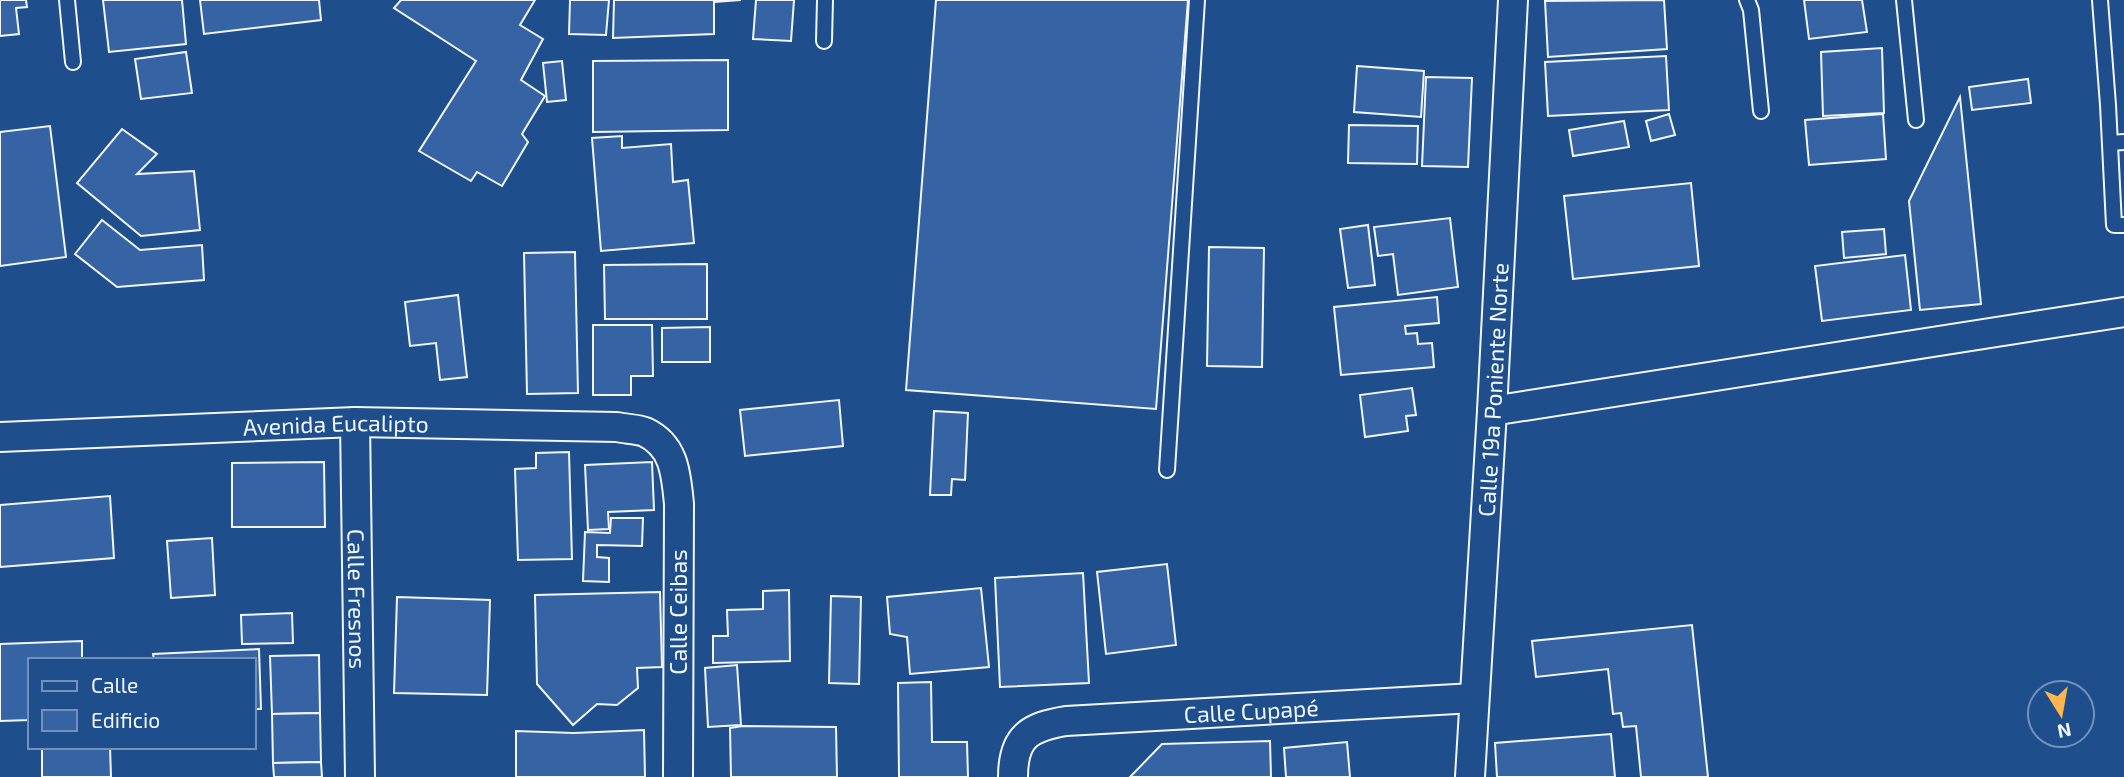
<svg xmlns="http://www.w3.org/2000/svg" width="2124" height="777" font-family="'Exo 2',sans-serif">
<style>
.building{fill:#3563a3;stroke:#f2f6ff;stroke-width:2}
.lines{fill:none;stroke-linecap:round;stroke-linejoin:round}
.lane-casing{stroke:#f2f6ff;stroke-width:18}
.street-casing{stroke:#f2f6ff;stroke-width:32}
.lane{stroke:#1f4e8c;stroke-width:14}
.street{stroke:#1f4e8c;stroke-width:28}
.labels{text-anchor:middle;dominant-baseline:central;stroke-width:5;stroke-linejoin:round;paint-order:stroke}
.street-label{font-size:23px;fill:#f2f6ff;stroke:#1f4e8c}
</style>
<rect width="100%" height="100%" fill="#1f4e8c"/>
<g class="building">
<polygon points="0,0 26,0 27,7 16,8 19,34 0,36"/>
<polygon points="103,0 182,0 186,44 109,52"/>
<polygon points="200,0 319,0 321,20 204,34"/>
<polygon points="401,0 535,0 520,25 543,39 521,80 545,96 522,134 528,142 502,186 477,172 471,181 419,151 476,61 394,8"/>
<polygon points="570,0 609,0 606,35 569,34"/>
<polygon points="614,0 741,0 714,2 714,34 613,38"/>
<polygon points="756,0 794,0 791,41 753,39"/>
<polygon points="936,0 1188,0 1156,409 906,390"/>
<polygon points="1664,0 1667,49 1548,57 1545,1"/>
<polygon points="1804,0 1862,0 1867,32 1809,39"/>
<polygon points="1882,48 1884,113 1823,116 1821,52"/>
<polygon points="186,52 192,93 141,99 135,59"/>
<polygon points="1666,56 1669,110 1548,116 1545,62"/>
<polygon points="728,60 728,130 593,132 593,61"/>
<polygon points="562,61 566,100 547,102 543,63"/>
<polygon points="1357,66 1424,71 1421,117 1354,112"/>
<polygon points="1426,77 1472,78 1468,167 1422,166"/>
<polygon points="2028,79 2031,103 1972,110 1969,87"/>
<polygon points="1960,97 1981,304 1920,310 1909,201"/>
<polygon points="1669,114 1675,135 1651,141 1646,121"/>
<polygon points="1883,114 1886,159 1809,165 1805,120"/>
<polygon points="1624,121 1629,147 1573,156 1569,130"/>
<polygon points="1349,125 1418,126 1417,164 1348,163"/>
<polygon points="50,126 66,257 0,266 0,132"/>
<polygon points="122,129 157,154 137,174 194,171 200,230 141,236 77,183"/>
<polygon points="622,136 622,148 671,144 673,182 688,180 694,243 601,251 592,138"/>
<polygon points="1691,183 1699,266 1573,279 1564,196"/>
<polygon points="1450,218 1458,287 1398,295 1393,254 1378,256 1374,227"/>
<polygon points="102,220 140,250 202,245 204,280 117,287 75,254"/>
<polygon points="1368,225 1375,285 1348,288 1340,229"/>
<polygon points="1884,229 1886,254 1844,258 1842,232"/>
<polygon points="1209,247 1264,248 1262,367 1207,366"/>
<polygon points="575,252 578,393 527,394 524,253"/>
<polygon points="1905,255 1911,310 1822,321 1815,266"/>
<polygon points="707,264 707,319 605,319 604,265"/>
<polygon points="458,295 467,377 440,380 436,343 410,346 405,302"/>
<polygon points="1437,297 1439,323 1405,326 1406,334 1417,333 1418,344 1432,343 1434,367 1341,375 1334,307"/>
<polygon points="593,325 652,325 653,376 631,376 631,395 593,395"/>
<polygon points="710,327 710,362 662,362 662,328"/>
<polygon points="1412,388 1416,415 1406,416 1408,431 1365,437 1360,395"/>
<polygon points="839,400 843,446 745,456 740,410"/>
<polygon points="934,411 968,413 965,480 952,479 951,495 930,495"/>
<polygon points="569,452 572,559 518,560 515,469 536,468 536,453"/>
<polygon points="324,462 325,527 232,527 232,463"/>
<polygon points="652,462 654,510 608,512 609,529 588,530 585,465"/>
<polygon points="110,496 114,558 0,567 0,505"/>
<polygon points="611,518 643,518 642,546 597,545 597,557 609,558 609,582 583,581 585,532 610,533"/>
<polygon points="212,538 215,595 171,598 167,541"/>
<polygon points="1167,564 1176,645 1106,654 1097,572"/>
<polygon points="1083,573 1089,683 1000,687 995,578"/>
<polygon points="981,588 989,667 910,674 907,637 890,634 887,597"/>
<polygon points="789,590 790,661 713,663 713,636 728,636 727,610 763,609 763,591"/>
<polygon points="660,592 662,667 637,668 638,688 617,705 597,704 573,725 537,684 535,595"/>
<polygon points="831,596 861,597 859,684 829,683"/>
<polygon points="397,597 490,600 487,695 394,693"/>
<polygon points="292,613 293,643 242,644 241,615"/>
<polygon points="1692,625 1708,777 1641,777 1636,726 1623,727 1621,713 1613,714 1608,669 1536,677 1532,641"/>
<polygon points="82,641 82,660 30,660 30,720 0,721 0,644"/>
<polygon points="259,649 261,709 254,709 254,660 154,660 153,654"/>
<polygon points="319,655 320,713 272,714 270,656"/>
<polygon points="737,665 741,725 708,727 705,668"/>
<polygon points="931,682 932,742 967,742 968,777 899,777 898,683"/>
<polygon points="320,713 321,762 273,763 272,714"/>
<polygon points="743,726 836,727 837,777 731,777 730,728"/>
<polygon points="644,730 645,777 516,777 516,731 574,733"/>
<polygon points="1611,734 1615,777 1497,777 1495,743"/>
<polygon points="1270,741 1271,777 1130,777 1162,744"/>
<polygon points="1347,742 1350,777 1286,777 1284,748"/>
<polygon points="42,747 110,747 111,777 42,777"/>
<polygon points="321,762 322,777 274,777 273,763"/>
</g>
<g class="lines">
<g class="lane-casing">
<g id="lane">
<polyline points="67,0 73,62"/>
<polyline points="1747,0 1751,10 1761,111"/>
<polyline points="1904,0 1916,120"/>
<polyline points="2100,0 2108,105 2114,225 2124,225"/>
<polyline points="824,41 825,0"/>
<polyline points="2110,143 2124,142"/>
<polyline points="1167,470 1197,0"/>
</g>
</g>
<g class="street-casing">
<g id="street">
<polyline points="1492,411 2124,312"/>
<path id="s1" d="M355 422 360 777"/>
<path id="s2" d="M0 437 355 422 617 427C626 429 637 429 645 432 675 446 676 475 679 504L678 777"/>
<path id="s3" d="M1013 777C1013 737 1029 727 1066 721L1474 698"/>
<path id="s4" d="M1470 777 1492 411 1513 0"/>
</g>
</g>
<use href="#lane" class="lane"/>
<use href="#street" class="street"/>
</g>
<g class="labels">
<g class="street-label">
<text stroke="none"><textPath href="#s4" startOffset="388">Calle 19a Poniente Norte</textPath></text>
<text stroke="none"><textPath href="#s2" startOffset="336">Avenida Eucalipto</textPath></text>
<text stroke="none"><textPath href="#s1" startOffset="177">Calle Fresnos</textPath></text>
<text transform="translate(678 612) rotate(-90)">Calle Ceibas</text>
<text stroke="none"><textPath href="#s3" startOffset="273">Calle Cupapé</textPath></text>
</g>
</g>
<rect x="28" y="658" width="228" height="91" fill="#1f4e8c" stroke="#7391ba" stroke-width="2"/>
<rect x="42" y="681" width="35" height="10" fill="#1f4e8c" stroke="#7391ba" stroke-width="2"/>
<text x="91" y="693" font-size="21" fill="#f2f6ff">Calle</text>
<rect x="42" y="710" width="35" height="21" fill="#3563a3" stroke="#7391ba" stroke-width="2"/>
<text x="91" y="728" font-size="21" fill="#f2f6ff">Edificio</text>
<g transform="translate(2061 714) rotate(169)"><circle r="33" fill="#1f4e8c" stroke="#7391ba" stroke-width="2"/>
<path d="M0-5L12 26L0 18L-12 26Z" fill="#ffb74d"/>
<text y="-10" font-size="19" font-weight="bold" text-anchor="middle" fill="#f2f6ff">N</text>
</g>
</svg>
